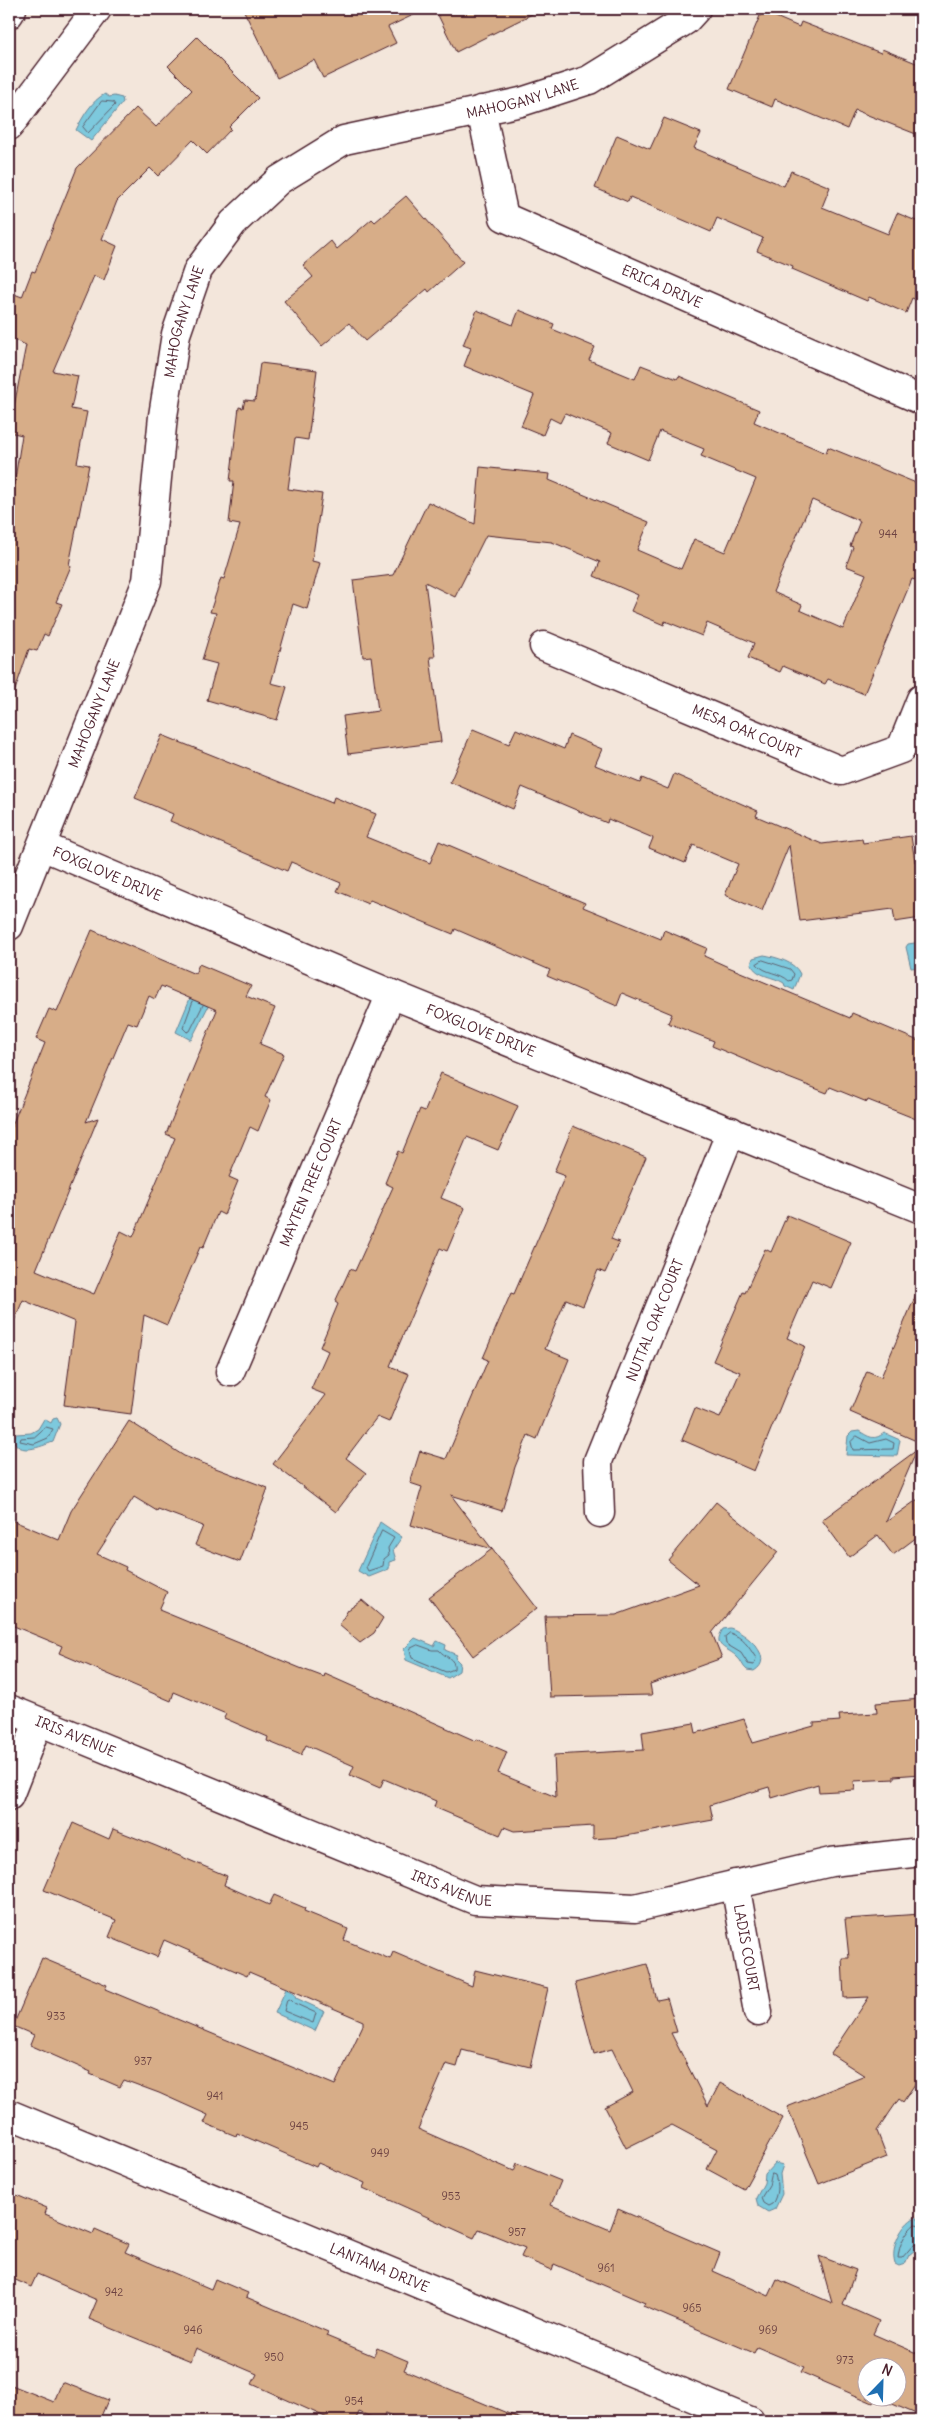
<svg xmlns="http://www.w3.org/2000/svg" width="930" height="2430" font-family="Delius,sans-serif">
<style>
.water{fill:#7dc9dd;stroke:#698596}
.lines{fill:none;stroke-linecap:round;stroke-linejoin:round}
.shore{stroke:#5e6372;stroke-width:1}
.building{fill:#d7ad88;stroke:#4a1f2b;fill-rule:evenodd}
.minor-casing{stroke:#4a1f2b;stroke-width:31}
.tertiary-casing{stroke:#4a1f2b;stroke-width:31}
.secondary-casing{stroke:#4a1f2b;stroke-width:31}
.minor{stroke:#fff;stroke-width:28}
.tertiary{stroke:#fff;stroke-width:28}
.secondary{stroke:#fff;stroke-width:28}
.labels{text-anchor:middle;dominant-baseline:central;stroke-width:5;stroke-linejoin:round;paint-order:stroke}
.number-label{font-size:11px;fill:#6d4242}
.street-label{font-size:14px;fill:#4a1f2b;stroke:#fff}
</style>
<rect width="100%" height="100%" fill="#f3e6db"/>
<filter id="ink" filterUnits="userSpaceOnUse"><feTurbulence type="fractalNoise" baseFrequency=".02" numOctaves="2"/><feDisplacementMap in="SourceGraphic" scale="10" xChannelSelector="R" yChannelSelector="G"/><feConvolveMatrix kernelMatrix="1 2 1 2 8 2 1 2 1" color-interpolation-filters="sRGB"/></filter>
<g filter="url(#ink)">
<g class="water">
<path d="M105 94 109 97 114 96 122 98 123 102 91 141 76 130C82 118 92 100 105 94Z"/>
<polygon points="921,942 921,967 911,968 906,947 908,944"/>
<path d="M764 955C776 957 795 962 800 974L794 990 785 986 784 983C773 976 757 977 751 964L753 958Z"/>
<polygon points="196,984 214,995 191,1040 176,1032"/>
<path d="M57 1418 60 1424 53 1442C41 1446 19 1457 13 1439L16 1434 31 1433 38 1429 44 1419 51 1423 53 1419Z"/>
<path d="M859 1431C869 1437 874 1441 884 1433L900 1440 897 1456 846 1455 848 1436 852 1432Z"/>
<polygon points="380,1522 402,1537 393,1550 396,1560 389,1562 389,1569 369,1577 358,1571"/>
<path d="M730 1628C746 1633 776 1658 754 1671L747 1670C742 1666 742 1661 737 1657 728 1647 711 1648 723 1629Z"/>
<polygon points="415,1638 434,1646 437,1641 446,1645 445,1650 457,1655 455,1658 460,1663 459,1671 448,1678 406,1660 404,1649"/>
<polygon points="286,1989 294,1993 296,1998 324,2011 315,2031 275,2013"/>
<polygon points="775,2163 783,2165 780,2174 782,2194 775,2209 768,2212 758,2206 756,2198 764,2183 765,2174"/>
<path d="M916 2217 921 2221V2245L909 2255 905 2264 899 2266 895 2264C890 2248 901 2224 916 2217Z"/>
</g>
<g class="lines">
<g class="shore">
<polygon points="102,101 113,102 115,105 88,133 83,127"/>
<path d="M763 960 790 969 794 974 792 980 789 981C780 972 765 974 757 964Z"/>
<polyline points="193,1001 183,1028 187,1032 190,1031 203,1005"/>
<polygon points="46,1427 53,1429 48,1438 34,1444 20,1441 21,1438 34,1437"/>
<polygon points="857,1436 870,1443 886,1439 894,1443 893,1449 853,1450 851,1442"/>
<polygon points="382,1531 394,1538 388,1548 389,1555 384,1559 383,1566 368,1571 366,1567"/>
<path d="M730 1633C744 1638 748 1646 756 1658L754 1665 748 1664 741 1653 726 1644 725 1637Z"/>
<path d="M418 1645 432 1650H439C444 1657 456 1658 454 1669L446 1672 412 1658 410 1649Z"/>
<polygon points="290,1999 294,2003 316,2013 313,2023 284,2011 287,2000"/>
<path d="M772 2174 775 2175C778 2185 778 2195 772 2204L768 2206 763 2203 761 2198 769 2185Z"/>
<path d="M921 2225 915 2224C905 2232 899 2245 898 2258H902L914 2244 921 2241"/>
</g>
</g>
<g class="building">
<polygon points="243,9 426,9 388,27 396,43 323,78 314,60 277,78"/>
<polygon points="435,9 542,9 456,52"/>
<polygon points="762,11 799,27 801,22 881,53 882,49 921,65 921,136 855,110 847,129 775,99 772,107 729,89"/>
<polygon points="197,37 258,98 229,127 231,129 207,154 193,140 158,176 150,168 117,201 102,239 117,246 104,280 94,276 53,371 78,376 71,409 87,412 77,463 89,465 69,565 71,566 56,602 62,604 48,636 44,634 37,651 29,649 13,696 9,695 9,484 14,485 22,435 9,432 26,345 9,338 9,292 22,297 32,271 35,272 77,168 136,108 156,127 192,90 168,66"/>
<polygon points="664,118 701,133 694,148 784,186 791,171 830,187 822,207 888,234 897,213 921,223 921,302 912,298 906,313 869,297 867,301 792,269 793,266 757,251 763,238 717,218 711,232 630,197 628,202 595,188 617,135 650,149"/>
<polygon points="406,196 463,262 429,292 427,289 365,341 349,323 322,346 284,301 313,277 303,265 331,241 337,249 372,219 375,222"/>
<path d="M477 310 513 325 519 310 554 324 552 329 595 347 589 360 635 379 641 365 677 379 679 376 759 410 754 422 826 453 828 447 921 485V564L915 580 912 579 864 694 828 679 825 684 783 666 780 672 748 658 754 643 707 623 702 636 665 621 664 625 631 611 638 595 594 576 600 562 552 542 486 535 455 597 425 582 435 657H430L441 742 348 754 343 716 378 711 371 656 363 657 353 580 393 575 428 502 475 524 480 467 550 474 549 480 649 522 637 550 681 569 694 539 725 552 756 479 701 456 704 449 660 431 648 460 608 443 612 433 565 413 560 423 550 418 543 435 521 426 534 395 464 366 471 348 463 345ZM812 500 860 521 850 546 853 547 846 566 866 574 843 629 800 610 802 605 773 592Z"/>
<polygon points="260,363 317,370 308,440 295,438 288,489 322,494 312,561 320,563 307,609 293,604 271,683 287,687 277,720 207,700 217,664 202,660 216,613 210,612 221,578 224,579 240,525 229,523 234,481 230,481 239,407 243,408 245,400 255,401"/>
<polygon points="473,729 509,744 516,729 564,749 569,735 602,749 595,765 640,783 642,778 668,789 674,774 758,811 756,816 822,844 862,839 863,843 911,836 915,862 921,861 921,918 895,922 893,909 800,921 789,845 762,911 725,895 738,864 693,845 685,863 649,848 653,838 608,819 607,823 522,787 513,809 450,782"/>
<polygon points="162,735 332,803 334,797 376,814 366,837 430,863 439,841 585,903 583,907 661,939 664,930 707,948 704,956 726,966 850,1018 852,1013 921,1042 921,1121 868,1100 867,1102 830,1087 827,1093 781,1075 712,1046 714,1041 668,1023 672,1014 622,993 617,1006 547,976 550,970 455,929 453,934 370,900 368,904 337,891 341,883 291,862 287,871 170,821 173,814 135,798"/>
<path d="M92 930 195 974 199 964 251 986 246 996 275 1008 260 1044 284 1054 265 1097 271 1100 258 1131 250 1127 229 1177 238 1181 224 1215 218 1212 203 1248 200 1247 167 1325 144 1315 131 1414 64 1405 75 1322 23 1300 9 1333V1133L45 1043 36 1039 49 1009 57 1012ZM161 986 217 1010 166 1134 175 1138 133 1237 121 1231 94 1294 36 1270 98 1118 86 1122 128 1022 137 1025 149 996 155 999Z"/>
<polygon points="441,1073 518,1106 498,1150 467,1137 441,1198 465,1208 447,1251 440,1248 390,1366 409,1374 389,1422 377,1417 346,1458 366,1473 336,1512 273,1464 326,1395 311,1389 328,1351 320,1347 338,1304 335,1302 350,1269 355,1271 393,1187 385,1183 398,1151 402,1153 420,1109 425,1111"/>
<polygon points="573,1126 646,1157 611,1239 619,1242 605,1273 598,1270 583,1306 566,1299 545,1349 569,1359 537,1439 528,1435 515,1467 502,1511 451,1495 492,1549 411,1525 422,1487 410,1483 420,1451 446,1459 488,1360 483,1358 511,1293 514,1294 565,1176 554,1172"/>
<polygon points="787,1215 851,1242 831,1288 812,1280 787,1338 805,1346 754,1471 682,1440 695,1408 720,1418 740,1372 713,1361 743,1292 745,1293 765,1249 771,1252"/>
<polygon points="921,1283 921,1443 850,1412 867,1371 881,1377"/>
<polygon points="129,1421 184,1456 268,1488 240,1562 195,1545 203,1526 158,1509 157,1511 134,1497 97,1554 126,1567 125,1570 167,1592 159,1610 300,1668 324,1677 325,1674 476,1741 477,1739 507,1752 498,1773 556,1797 554,1755 644,1750 642,1732 694,1723 696,1733 744,1719 753,1743 814,1726 814,1723 840,1721 839,1715 877,1713 876,1703 921,1699 921,1774 894,1776 894,1779 854,1781 855,1790 819,1792 818,1784 772,1798 769,1787 710,1805 713,1820 620,1837 593,1839 593,1826 514,1831 504,1827 500,1835 434,1807 436,1801 384,1779 380,1788 350,1775 354,1766 306,1745 301,1755 267,1741 268,1737 224,1718 226,1714 174,1692 171,1701 59,1653 62,1646 9,1624 9,1519 59,1540 71,1511"/>
<polygon points="917,1450 886,1522 921,1497 921,1534 893,1555 878,1535 849,1557 822,1520"/>
<polygon points="716,1502 778,1552 712,1633 722,1658 650,1684 652,1695 550,1697 545,1616 616,1615 699,1585 668,1560"/>
<polygon points="492,1549 537,1608 473,1656 429,1597"/>
<polygon points="362,1600 383,1618 374,1633 360,1643 339,1625 348,1610"/>
<polygon points="73,1823 109,1839 113,1829 156,1846 227,1876 224,1885 269,1905 274,1895 305,1908 304,1911 348,1929 344,1940 390,1959 393,1952 472,1986 475,1970 548,1988 530,2067 462,2050 457,2067 446,2064 418,2129 514,2171 517,2163 561,2181 551,2205 610,2230 618,2209 720,2253 713,2271 769,2296 777,2279 832,2303 819,2256 856,2270 843,2305 879,2321 873,2334 921,2355 921,2416 878,2398 898,2398 898,2368 868,2368 868,2398 875,2398 873,2403 801,2372 804,2367 757,2347 754,2353 643,2306 645,2303 554,2264 552,2270 521,2257 525,2248 479,2229 474,2238 363,2188 365,2183 318,2163 316,2167 237,2133 236,2136 204,2123 208,2115 159,2093 124,2080 120,2087 90,2074 91,2072 30,2045 34,2035 13,2026 42,1958 107,1985 105,1989 335,2085 363,2025 363,2021 249,1972 247,1976 164,1940 157,1957 109,1937 116,1920 44,1890"/>
<polygon points="921,1914 921,2075 903,2102 899,2099 877,2131 887,2157 819,2184 787,2107 865,2076 831,2054 869,1997 844,1998 842,1958 849,1958 845,1919"/>
<polygon points="647,1964 657,2000 667,1998 677,2032 671,2033 708,2106 720,2083 783,2118 744,2189 707,2169 717,2149 672,2125 626,2148 605,2107 633,2092 612,2049 594,2054 575,1983"/>
<polygon points="14,2194 47,2208 45,2214 93,2234 95,2229 129,2244 125,2252 211,2289 215,2279 248,2293 246,2297 328,2332 326,2336 374,2356 377,2348 408,2361 404,2370 526,2421 404,2421 385,2413 381,2421 359,2412 355,2421 334,2421 252,2384 257,2374 196,2348 191,2361 89,2319 97,2300 37,2274 31,2287 9,2277 9,2207"/>
<polygon points="62,2382 108,2400 99,2421 9,2421 9,2384 54,2402"/>
</g>
<g class="lines">
<g class="minor-casing">
<g id="minor">
<path id="s1" d="M481 110 504 217 921 400"/>
<path id="s2" d="M544 646 841 771 901 749 921 699"/>
<path id="s3" d="M42 846 391 994 921 1209"/>
<path id="s4" d="M9 926 147 581 163 416 176 334 198 270 233 223 279 180 344 140 521 102 589 80 686 20 696 9"/>
<path id="s5" d="M230 1372 391 994"/>
<path id="s6" d="M600 1513 598 1461 731 1131"/>
<polyline points="9,1796 38,1722"/>
<path id="s7" d="M735 1884 758 2012"/>
<path id="s8" d="M9 2114 750 2421"/>
</g>
</g>
<g class="tertiary-casing">
<g id="tertiary">
<path id="s9" d="M9 1709 475 1900 635 1908 831 1862 921 1852"/>
</g>
</g>
<g class="secondary-casing">
<g id="secondary">
<polyline points="9,14 12,9"/>
<polyline points="9,126 97,9"/>
</g>
</g>
<use href="#minor" class="minor"/>
<use href="#tertiary" class="tertiary"/>
<use href="#secondary" class="secondary"/>
</g>
</g>
<g class="labels">
<g class="number-label">
<text x="888" y="534">944</text>
<text x="56" y="2016">933</text>
<text x="143" y="2061">937</text>
<text x="215" y="2096">941</text>
<text x="299" y="2126">945</text>
<text x="380" y="2153">949</text>
<text x="451" y="2196">953</text>
<text x="517" y="2232">957</text>
<text x="606" y="2268">961</text>
<text x="114" y="2292">942</text>
<text x="692" y="2308">965</text>
<text x="193" y="2330">946</text>
<text x="768" y="2330">969</text>
<text x="274" y="2357">950</text>
<text x="845" y="2360">973</text>
<text x="354" y="2401">954</text>
</g>
<g class="street-label">
<text stroke="none"><textPath href="#s4" startOffset="1069">MAHOGANY LANE</textPath></text>
<text stroke="none"><textPath href="#s1" startOffset="282">ERICA DRIVE</textPath></text>
<text stroke="none"><textPath href="#s4" startOffset="634">MAHOGANY LANE</textPath></text>
<text stroke="none"><textPath href="#s4" startOffset="229">MAHOGANY LANE</textPath></text>
<text stroke="none"><textPath href="#s2" startOffset="220">MESA OAK COURT</textPath></text>
<text stroke="none"><textPath href="#s3" startOffset="71">FOXGLOVE DRIVE</textPath></text>
<text stroke="none"><textPath href="#s3" startOffset="476">FOXGLOVE DRIVE</textPath></text>
<text stroke="none"><textPath href="#s5" startOffset="206">MAYTEN TREE COURT</textPath></text>
<text stroke="none"><textPath href="#s6" startOffset="204">NUTTAL OAK COURT</textPath></text>
<text stroke="none"><textPath href="#s9" startOffset="72">IRIS AVENUE</textPath></text>
<text stroke="none"><textPath href="#s9" startOffset="478">IRIS AVENUE</textPath></text>
<text stroke="none"><textPath href="#s7" startOffset="65">LADIS COURT</textPath></text>
<text stroke="none"><textPath href="#s8" startOffset="401">LANTANA DRIVE</textPath></text>
</g>
</g>
<rect width="930" height="2430" fill="none" stroke="#fff" stroke-width="30"/>
<rect x="15" y="15" width="900" height="2400" fill="none" stroke="#4a1f2b" stroke-width="2" filter="url(#ink)"/>
<g transform="translate(882 2382) rotate(23)"><circle r="24" fill="#ffffff" stroke="#b7a5aa"/>
<path d="M0-4L9 19L0 12L-9 19Z" fill="#1f6fb2"/>
<text y="-8" font-size="14" font-weight="bold" text-anchor="middle" fill="#4a1f2b">N</text>
</g>
</svg>
